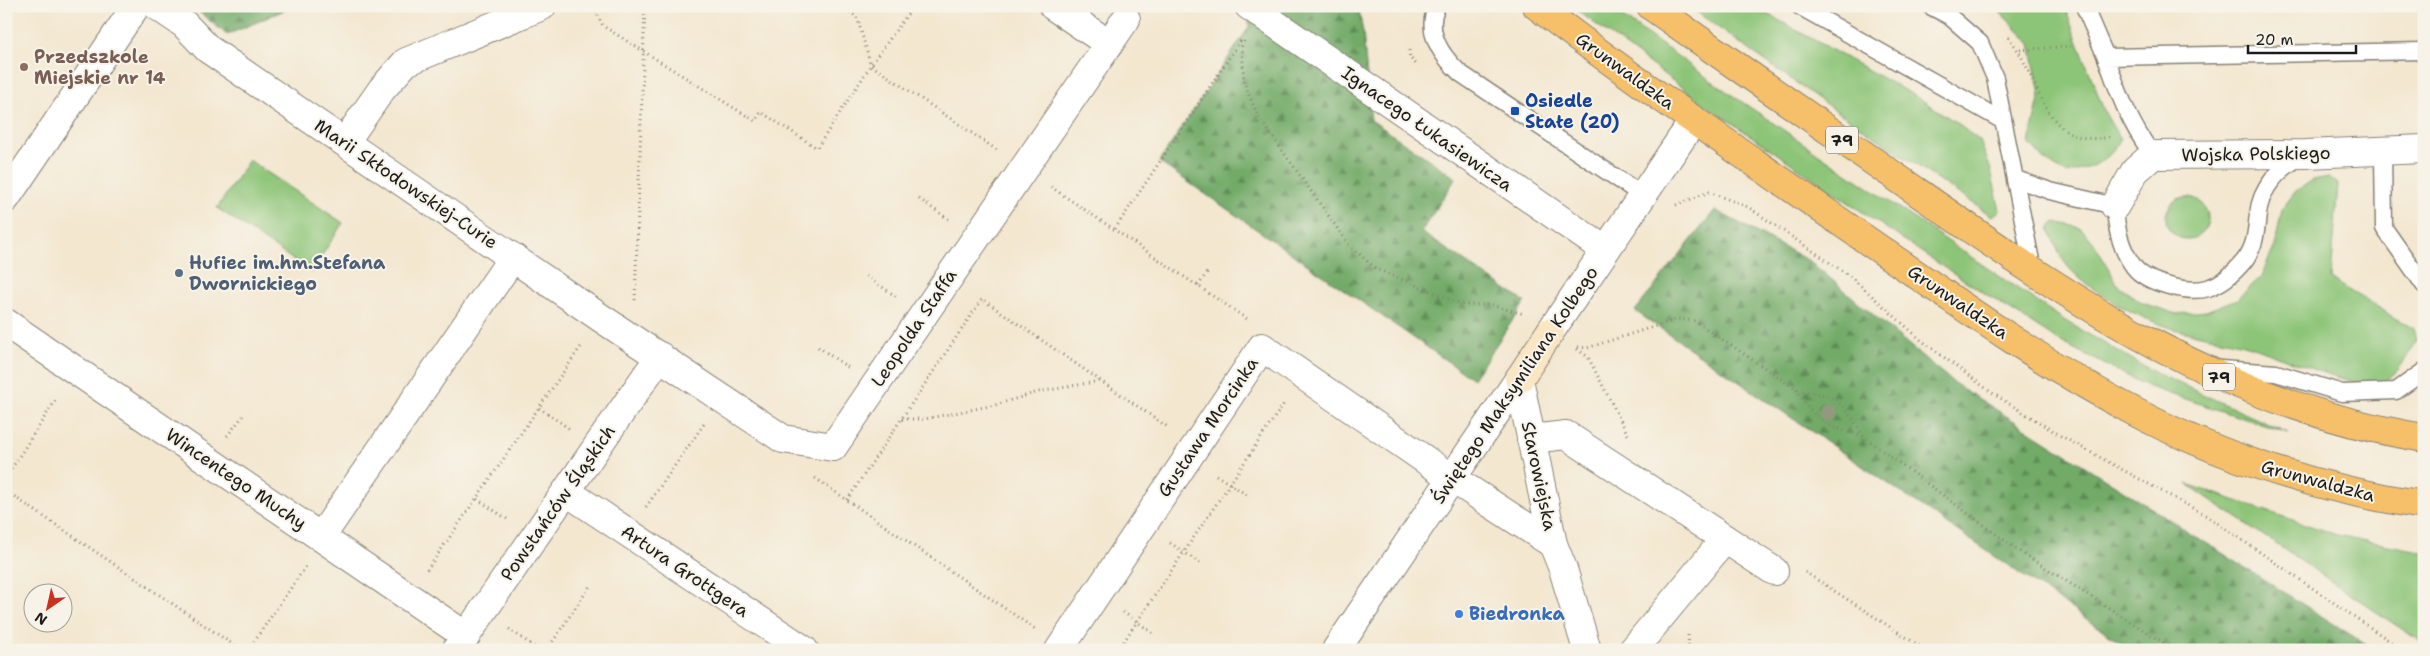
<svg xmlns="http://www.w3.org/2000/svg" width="2430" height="656" font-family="'Shantell Sans',sans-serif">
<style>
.grass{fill:#8dc578;stroke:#54704a}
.forest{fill:url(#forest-firs);stroke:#476342}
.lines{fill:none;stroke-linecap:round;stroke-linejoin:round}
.lane-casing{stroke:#888276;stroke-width:19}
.street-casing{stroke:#888276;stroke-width:30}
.secondary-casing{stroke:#888276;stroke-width:30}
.primary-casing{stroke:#888276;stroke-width:30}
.path{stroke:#888276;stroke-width:3;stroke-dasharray:1 4;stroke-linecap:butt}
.lane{stroke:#fff;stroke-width:16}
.street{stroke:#fff;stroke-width:28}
.secondary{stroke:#fbe6c4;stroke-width:28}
.primary{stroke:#f6c06b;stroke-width:28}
.tree{fill:#93987f}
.education-dot{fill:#8d6e63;stroke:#f7f3e8;stroke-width:2}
.transit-dot{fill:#1a4fb4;stroke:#f7f3e8;stroke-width:2}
.service-dot{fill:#5c6f8a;stroke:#f7f3e8;stroke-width:2}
.shop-dot{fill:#3f7fe0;stroke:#f7f3e8;stroke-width:2}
.labels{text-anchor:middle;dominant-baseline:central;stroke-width:4;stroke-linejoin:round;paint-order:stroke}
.shield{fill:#f7f3e8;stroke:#5e5c59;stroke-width:1}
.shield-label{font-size:16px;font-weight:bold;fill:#1c1c1c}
.education-label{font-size:18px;font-weight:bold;fill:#785e54;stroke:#f7f3e8;text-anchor:start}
.street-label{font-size:18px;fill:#1c1c1c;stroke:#f7f3e8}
.transit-label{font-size:18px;font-weight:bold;fill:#164399;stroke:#f7f3e8;text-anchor:start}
.service-label{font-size:18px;font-weight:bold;fill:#4e5e75;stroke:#f7f3e8;text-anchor:start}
.shop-label{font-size:18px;font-weight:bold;fill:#366cbe;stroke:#f7f3e8;text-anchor:start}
</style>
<defs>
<pattern id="forest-firs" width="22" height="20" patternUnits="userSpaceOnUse" patternTransform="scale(1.25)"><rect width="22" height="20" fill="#72aa68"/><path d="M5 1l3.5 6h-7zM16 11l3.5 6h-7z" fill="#5d8a55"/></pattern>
</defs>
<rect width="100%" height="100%" fill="#f7f3e8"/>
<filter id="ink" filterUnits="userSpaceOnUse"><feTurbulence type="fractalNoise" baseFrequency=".02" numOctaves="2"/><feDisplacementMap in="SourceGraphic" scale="10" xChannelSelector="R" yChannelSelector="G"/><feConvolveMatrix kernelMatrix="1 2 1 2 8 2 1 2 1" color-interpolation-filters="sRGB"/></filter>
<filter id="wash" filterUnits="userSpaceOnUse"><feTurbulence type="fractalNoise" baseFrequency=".0096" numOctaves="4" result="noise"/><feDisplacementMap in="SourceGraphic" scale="20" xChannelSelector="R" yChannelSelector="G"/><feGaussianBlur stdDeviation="1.12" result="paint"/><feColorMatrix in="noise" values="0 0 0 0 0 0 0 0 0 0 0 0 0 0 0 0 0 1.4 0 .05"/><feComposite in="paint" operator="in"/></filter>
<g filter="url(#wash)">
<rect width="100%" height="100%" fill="#f3e7d0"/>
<g class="grass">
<polygon points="1571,6 1608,6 1720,87 2067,322 2154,372 2288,433 2149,387 2057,340 1927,256 1707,106"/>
<polygon points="1688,6 1753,6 1922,100 1954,121 1980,141 1991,170 2000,211 1992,216 1823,102"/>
<path d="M1994 6H2064L2105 113 2120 139C2111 162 2089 168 2066 174L2043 159 2029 143 2040 95 2030 43Z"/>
<polygon points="249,160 343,223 311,272 217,208"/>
<path d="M2328 177 2338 184 2331 279 2414 329 2417 341C2407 356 2396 380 2376 384 2356 388 2278 356 2256 348 2231 339 2204 337 2178 330 2145 321 2096 296 2072 271 2060 259 2054 243 2049 228L2055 222 2081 228 2094 243 2119 287 2143 303 2177 314 2206 311 2237 299 2260 278 2275 246 2282 209 2295 192 2313 180Z"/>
<circle cx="2187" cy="218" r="21"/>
<polygon points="2187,484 2337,535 2424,552 2424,644"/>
</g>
<g class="forest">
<polygon points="192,6 294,6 227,35"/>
<polygon points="1249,6 1358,6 1363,32 1371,120 1456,178 1421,232 1525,302 1473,379 1159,162 1249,27"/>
<polygon points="1715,210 1811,262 1954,383 2375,650 2132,650 1635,311"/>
</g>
</g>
<g filter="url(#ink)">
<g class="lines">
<g class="lane-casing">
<g id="lane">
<path d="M1437 6C1424 32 1442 56 1460 73L1642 195"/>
<polyline points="1799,6 2003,121"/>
<polyline points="1930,6 1949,16 1980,43 1995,78 2033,271"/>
<polyline points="2084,6 2106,57"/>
<polyline points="2383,151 2384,228 2424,285"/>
<path d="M2153 155C2129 123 2119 94 2106 57L2424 51"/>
<path d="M2016 179 2050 191 2115 206C2116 228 2120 248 2134 267 2146 283 2189 294 2208 288 2223 283 2235 272 2244 261 2256 246 2256 231 2258 214 2261 187 2280 168 2302 156"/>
<polyline points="2221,369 2276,373 2342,393 2396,391 2424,371"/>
</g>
</g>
<g class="street-casing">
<g id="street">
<polyline points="157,6 184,24 208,49 601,318 783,439 833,447 1126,19"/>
<polyline points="1053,6 1109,44"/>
<polyline points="1249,6 1605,250"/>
<polyline points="345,142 382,89 406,62 542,6"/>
<polyline points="6,198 136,6"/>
<polyline points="2115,206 2135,171 2153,155 2306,154 2424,149"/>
<polyline points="6,323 466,636"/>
<polyline points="1550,332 1694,120"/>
<polyline points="1519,379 1553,544 1563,569 1587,650"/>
<polyline points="1531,439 1566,435 1774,571"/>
<polyline points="567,492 804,650"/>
<polyline points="321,537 513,257"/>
<polyline points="456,650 660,356"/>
<polyline points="1059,650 1262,347 1453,479 1553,544"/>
<polyline points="1336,650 1519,379"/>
<polyline points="1633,650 1725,539"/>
</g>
</g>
<g class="secondary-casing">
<polyline id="secondary" points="1519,379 1550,332"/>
</g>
<g class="primary-casing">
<g id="primary">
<path d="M1537 6C1634 81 1736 149 1836 219 1934 286 2030 357 2135 412 2225 459 2324 490 2424 505"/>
<path d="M1651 6C1739 68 1828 130 1916 191 2077 303 2225 406 2424 438"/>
</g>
</g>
<g class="path">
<polyline points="593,6 603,26 755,121 761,112 817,148 871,65 912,8"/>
<polyline points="841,6 857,17 871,65 997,150"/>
<path d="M2008 37C2043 77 2039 150 2111 137"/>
<polyline points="1244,41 1242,46 1244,83 1258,116 1349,245 1376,269 1464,305 1491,305 1524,314"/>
<polyline points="1409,50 1410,58 1416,64"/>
<polyline points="2020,50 2071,46"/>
<polyline points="1051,187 1247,319"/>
<polyline points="919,199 950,220"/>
<polyline points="1676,205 1709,192 1748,207 1851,277 1921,340 1992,393 2061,436 2207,516 2403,650"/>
<polyline points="1115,229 1241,40"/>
<polyline points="866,276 897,297"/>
<polyline points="1198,286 1208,271"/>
<polyline points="635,300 645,6"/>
<polyline points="818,347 849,368"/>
<polyline points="1578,347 1587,348 1678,319 1695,321 1796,389 1828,396 1845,407 1864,437 2019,551 2175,650"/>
<polyline points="1577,349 1588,357 1628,435"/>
<path d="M1796 389C1818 424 1825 425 1863 436"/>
<polyline points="539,408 570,429"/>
<polyline points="902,419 924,419 995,405 1038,392 1100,381"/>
<polyline points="227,436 243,416"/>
<polyline points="1216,475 1247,495"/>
<polyline points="6,477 57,398"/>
<polyline points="815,478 1035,629"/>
<polyline points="6,491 241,650"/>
<polyline points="477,499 507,519"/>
<polyline points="847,500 982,299 1169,428"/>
<polyline points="646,507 704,424"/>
<polyline points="1170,543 1200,563"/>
<polyline points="427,570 582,345"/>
<polyline points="1805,572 1926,650"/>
<polyline points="1123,612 1153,633"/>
<polyline points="509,629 539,650"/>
<polyline points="1688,635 1689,650"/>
<polyline points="248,650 306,566"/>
<polyline points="547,650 590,586"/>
<polyline points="1118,650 1285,402"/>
</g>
<use href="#lane" class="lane"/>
<use href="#street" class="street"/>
<use href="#secondary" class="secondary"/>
<use href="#primary" class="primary"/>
</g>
<circle class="tree" cx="1828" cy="412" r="8"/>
</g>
<circle class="education-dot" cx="24" cy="67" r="5"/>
<rect class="transit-dot" x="1510" y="106" width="10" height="10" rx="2.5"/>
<circle class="service-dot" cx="179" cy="273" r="5"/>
<circle class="shop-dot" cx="1459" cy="614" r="5"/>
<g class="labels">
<g class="shield">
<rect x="1826" y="126.5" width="32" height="27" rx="4"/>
<rect x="2203" y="363.5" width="32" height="27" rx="4"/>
</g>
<g class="shield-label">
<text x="1842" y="140">79</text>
<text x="2219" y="377">79</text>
</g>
<g class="education-label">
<text x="34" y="57">Przedszkole<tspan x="34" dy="21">Miejskie nr 14</tspan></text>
</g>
<g class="street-label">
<text transform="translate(1625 71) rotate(36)">Grunwaldzka</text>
<text transform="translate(1427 129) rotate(35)">Ignacego Łukasiewicza</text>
<text transform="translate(2256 154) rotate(-1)">Wojska Polskiego</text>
<text transform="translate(406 184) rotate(34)">Marii Skłodowskiej-Curie</text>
<text transform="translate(1958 302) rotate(34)">Grunwaldzka</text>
<text transform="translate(914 328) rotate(-56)">Leopolda Staffa</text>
<text transform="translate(1515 385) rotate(-56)">Świętego Maksymiliana Kolbego</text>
<text transform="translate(1208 427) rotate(-56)">Gustawa Morcinka</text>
<text transform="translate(1539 476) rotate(78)">Starowiejska</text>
<text transform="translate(236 479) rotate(34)">Wincentego Muchy</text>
<text transform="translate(2318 481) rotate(15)">Grunwaldzka</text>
<text transform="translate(558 503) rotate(-55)">Powstańców Śląskich</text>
<text transform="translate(685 571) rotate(34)">Artura Grottgera</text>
</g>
<g class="transit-label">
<text x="1525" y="101">Osiedle<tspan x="1525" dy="21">Stałe (20)</tspan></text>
</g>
<g class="service-label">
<text x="189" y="263">Hufiec im.hm.Stefana<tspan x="189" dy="21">Dwornickiego</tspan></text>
</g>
<g class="shop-label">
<text x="1469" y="614">Biedronka</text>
</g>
</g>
<rect width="2430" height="656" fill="none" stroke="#f7f3e8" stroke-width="25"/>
<g transform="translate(48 608) rotate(214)"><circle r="24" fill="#f7f3e8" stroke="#9f9d96"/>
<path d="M0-4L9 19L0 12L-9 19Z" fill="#c8321e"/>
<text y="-8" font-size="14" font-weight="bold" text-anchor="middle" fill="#1c1c1c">N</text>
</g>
<path d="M2248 45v8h108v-8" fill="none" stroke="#1c1c1c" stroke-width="2.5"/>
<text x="2255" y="45" font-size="15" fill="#1c1c1c" stroke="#f7f3e8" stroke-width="4" paint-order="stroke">20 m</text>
</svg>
